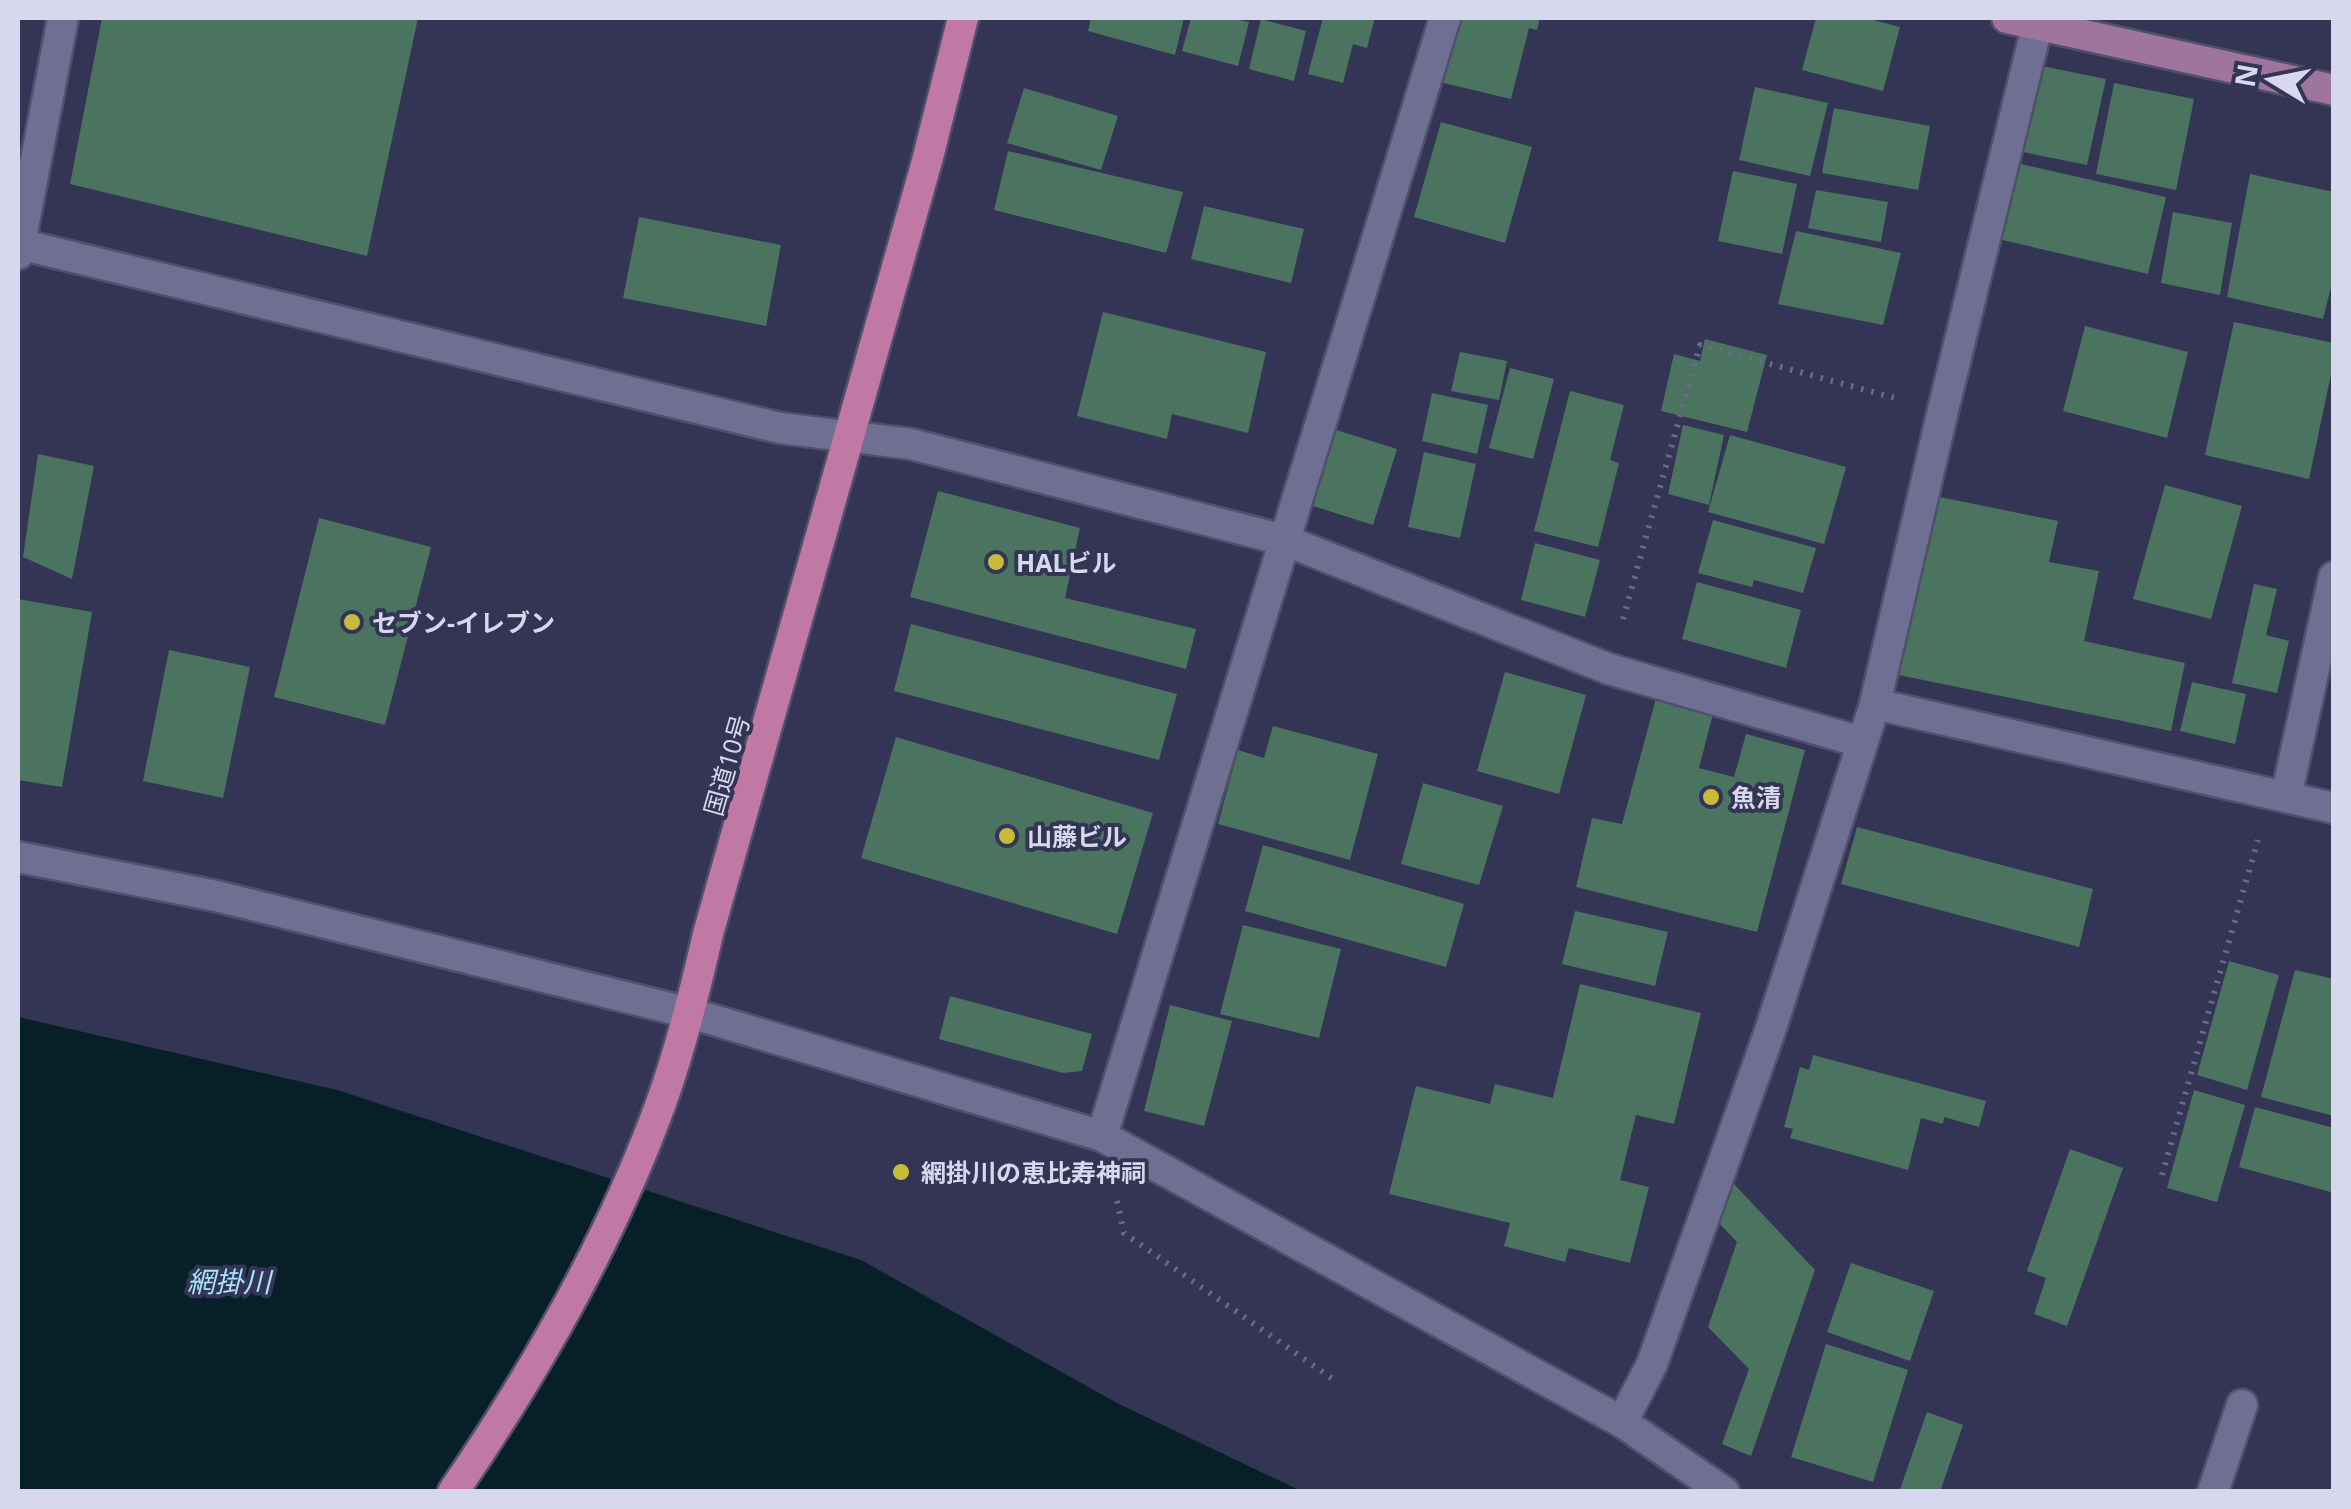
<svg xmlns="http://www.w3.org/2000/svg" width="2351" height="1509" font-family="'Noto Sans','Noto Sans JP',sans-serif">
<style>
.water{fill:#072028}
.building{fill:#4a7460}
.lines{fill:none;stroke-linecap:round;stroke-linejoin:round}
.minor-casing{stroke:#50506b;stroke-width:35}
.major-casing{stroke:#50506b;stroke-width:35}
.highway-casing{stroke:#50506b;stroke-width:35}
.path{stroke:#6b6b88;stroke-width:6;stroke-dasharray:2.5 8;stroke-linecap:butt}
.minor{stroke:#6e6f93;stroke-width:30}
.major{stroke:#9f749d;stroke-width:30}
.highway{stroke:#c078a4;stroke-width:30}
.poi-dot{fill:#c8bb3b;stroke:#343455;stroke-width:4}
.labels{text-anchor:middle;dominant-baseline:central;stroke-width:8;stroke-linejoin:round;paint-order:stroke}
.poi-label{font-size:25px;font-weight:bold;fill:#d7d8ed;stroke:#343455;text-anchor:start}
.street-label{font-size:25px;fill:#d7d8ed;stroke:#343455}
.water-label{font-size:28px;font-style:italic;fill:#a7e4fb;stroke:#343455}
</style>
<rect width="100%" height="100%" fill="#343455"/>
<polygon class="water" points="18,1017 337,1090 861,1260 1117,1403 1301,1491 18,1492"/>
<g class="building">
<polygon points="102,18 418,18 367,256 70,184"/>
<polygon points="1091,18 1184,18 1175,55 1088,31"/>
<polygon points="1191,18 1230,18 1249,22 1238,66 1182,51"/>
<polygon points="1323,18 1375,18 1367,48 1353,44 1343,83 1308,74"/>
<polygon points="1447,18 1540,18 1537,30 1529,28 1511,99 1431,80"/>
<polygon points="1816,18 1866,18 1900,27 1883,91 1802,70"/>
<polygon points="1261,19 1306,31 1294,81 1249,69"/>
<polygon points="2017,61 2106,79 2087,165 1998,147"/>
<polygon points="2114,83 2194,99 2176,190 2096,174"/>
<polygon points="1755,87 1828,103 1810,176 1739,160"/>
<polygon points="1024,88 1118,116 1101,170 1007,143"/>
<polygon points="1834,108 1930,126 1918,190 1822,173"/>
<polygon points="1441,122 1532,147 1505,243 1414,217"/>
<polygon points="1008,151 1183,192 1166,253 994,210"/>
<polygon points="2012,162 2166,197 2148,274 1994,238"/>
<polygon points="1733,171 1797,184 1782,254 1718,241"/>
<polygon points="2250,174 2334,192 2334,275 2323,319 2227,297"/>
<polygon points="1816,190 1888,202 1881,242 1808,228"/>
<polygon points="1204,206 1304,229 1291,283 1191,259"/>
<polygon points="2173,212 2232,223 2220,295 2161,283"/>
<polygon points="639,217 781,245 766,326 623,298"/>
<polygon points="1796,231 1901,253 1883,325 1778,304"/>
<polygon points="1103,312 1266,352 1248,433 1172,414 1167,439 1077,416"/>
<polygon points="2234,322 2334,343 2334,360 2309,479 2205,455"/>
<polygon points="2085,326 2188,352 2167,438 2063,411"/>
<polygon points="1705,339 1767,355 1747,432 1661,411 1674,354 1700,361"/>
<polygon points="1460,352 1507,361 1499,400 1451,391"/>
<polygon points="1510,368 1554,379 1533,459 1489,448"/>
<polygon points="1570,391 1624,405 1610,460 1619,463 1598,547 1534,531"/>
<polygon points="1432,393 1488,405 1477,454 1422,441"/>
<polygon points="1683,425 1724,435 1709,505 1668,494"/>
<polygon points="1330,428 1397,449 1373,525 1307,504"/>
<polygon points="1730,435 1846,467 1824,544 1708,512"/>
<polygon points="1424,452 1476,464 1460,538 1408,527"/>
<polygon points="38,454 94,466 72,579 23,557"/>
<polygon points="2165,485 2242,506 2211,619 2133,599"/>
<polygon points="938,491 1080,528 1065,598 1196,629 1186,669 910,597"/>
<polygon points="1930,495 2058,521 2049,562 2099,571 2084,641 2185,663 2171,731 1894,674"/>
<polygon points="319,518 431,547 385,725 274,697"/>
<polygon points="1713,520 1816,548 1803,593 1754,580 1752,587 1698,573"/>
<polygon points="1535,543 1600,560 1585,617 1521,600"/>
<polygon points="1697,582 1801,610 1786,668 1682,639"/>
<polygon points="2254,584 2277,589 2266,635 2289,641 2277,693 2232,683"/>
<polygon points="18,599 92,612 62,787 18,780"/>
<polygon points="911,624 1177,694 1159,760 894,691"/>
<polygon points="169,650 250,667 223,798 143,781"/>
<polygon points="1505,672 1586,695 1559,794 1477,771"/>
<polygon points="2192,682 2246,694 2235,744 2180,731"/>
<polygon points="1657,695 1714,710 1699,768 1734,777 1746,734 1805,750 1757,932 1576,887 1592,818 1622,824"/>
<polygon points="1273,726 1378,754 1350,860 1218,824 1238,750 1264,758"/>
<polygon points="896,737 1153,813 1117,934 861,858"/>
<polygon points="1423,783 1503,806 1479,885 1401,864"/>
<polygon points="1857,827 2093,889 2079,947 1841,884"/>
<polygon points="1263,845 1464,904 1446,967 1245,911"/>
<polygon points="1575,911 1668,932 1655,986 1562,964"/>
<polygon points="1243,925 1341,949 1319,1038 1220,1014"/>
<polygon points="2229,961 2279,975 2247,1090 2197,1075"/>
<polygon points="2295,970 2334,979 2334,1116 2261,1097"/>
<polygon points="1580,984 1701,1013 1674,1124 1636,1115 1620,1180 1649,1187 1630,1263 1569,1248 1565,1262 1504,1246 1510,1223 1389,1194 1416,1086 1490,1104 1495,1084 1553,1098"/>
<polygon points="950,996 1092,1034 1082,1071 1063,1073 939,1039"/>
<polygon points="1170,1005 1232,1021 1204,1126 1144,1111"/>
<polygon points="1813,1055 1986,1101 1979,1127 1944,1117 1943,1124 1921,1118 1908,1170 1790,1138 1793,1129 1784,1127 1800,1067 1809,1070"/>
<polygon points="2194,1090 2245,1105 2217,1202 2167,1188"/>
<polygon points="2255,1107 2334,1128 2334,1193 2239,1167"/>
<polygon points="2070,1149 2123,1168 2067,1326 2034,1314 2046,1278 2027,1271"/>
<polygon points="1733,1183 1815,1270 1751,1456 1722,1444 1749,1369 1708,1327 1737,1242 1717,1221"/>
<polygon points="1851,1263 1934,1291 1910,1361 1827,1332"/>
<polygon points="1826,1344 1908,1370 1873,1482 1791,1457"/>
<polygon points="1927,1412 1963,1425 1940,1492 1899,1492"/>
</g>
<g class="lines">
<g class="minor-casing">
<g id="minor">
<polyline points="19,244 780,428 911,444 1284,540 1609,669 1861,742"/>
<polyline points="18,254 63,18"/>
<polyline points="1875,704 2334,808"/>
<polyline points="2286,797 2334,577"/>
<polyline points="18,857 216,896 690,1013 1102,1136 1622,1422 1724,1492"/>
<polyline points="1102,1136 1445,18"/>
<polyline points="1622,1422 1652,1364 1770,1031 1875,704 1943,410 2039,18"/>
<polyline points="2213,1492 2242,1405"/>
</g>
</g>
<g class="major-casing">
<polyline id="major" points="2007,18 2334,90"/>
</g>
<g class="highway-casing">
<path id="highway" d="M453 1492C534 1373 612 1238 661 1103 681 1048 695 991 708 934L927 161 963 18"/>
</g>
<g class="path">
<polyline points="1623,619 1700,345 1895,398"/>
<polyline points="2162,1175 2258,840"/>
<polyline points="1117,1201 1124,1233 1337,1382"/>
</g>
<use href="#minor" class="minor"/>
<use href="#major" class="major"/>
<use href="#highway" class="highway"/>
</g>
<g class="poi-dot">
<circle cx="996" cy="562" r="10"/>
<circle cx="352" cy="622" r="10"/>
<circle cx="1711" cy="797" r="10"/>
<circle cx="1007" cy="836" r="10"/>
<circle cx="901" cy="1172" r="10"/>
</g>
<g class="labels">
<g class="poi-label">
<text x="1016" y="562">HALビル</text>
<text x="372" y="622">セブン-イレブン</text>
<text x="1731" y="797">魚清</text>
<text x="1027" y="836">山藤ビル</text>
<text x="921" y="1172">網掛川の恵比寿神祠</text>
</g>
<g class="street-label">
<text transform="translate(726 765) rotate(-74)">国道10号</text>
</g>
<g class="water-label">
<text x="229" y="1281">網掛川</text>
</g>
</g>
<rect width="2351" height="1509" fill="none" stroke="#d7d8ed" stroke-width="40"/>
<g transform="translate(2271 80) rotate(280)" stroke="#343455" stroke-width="8" paint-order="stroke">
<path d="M0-8L18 38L0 25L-18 38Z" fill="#d7d8ed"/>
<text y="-15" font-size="28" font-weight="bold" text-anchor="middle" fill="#d7d8ed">N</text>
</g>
</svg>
